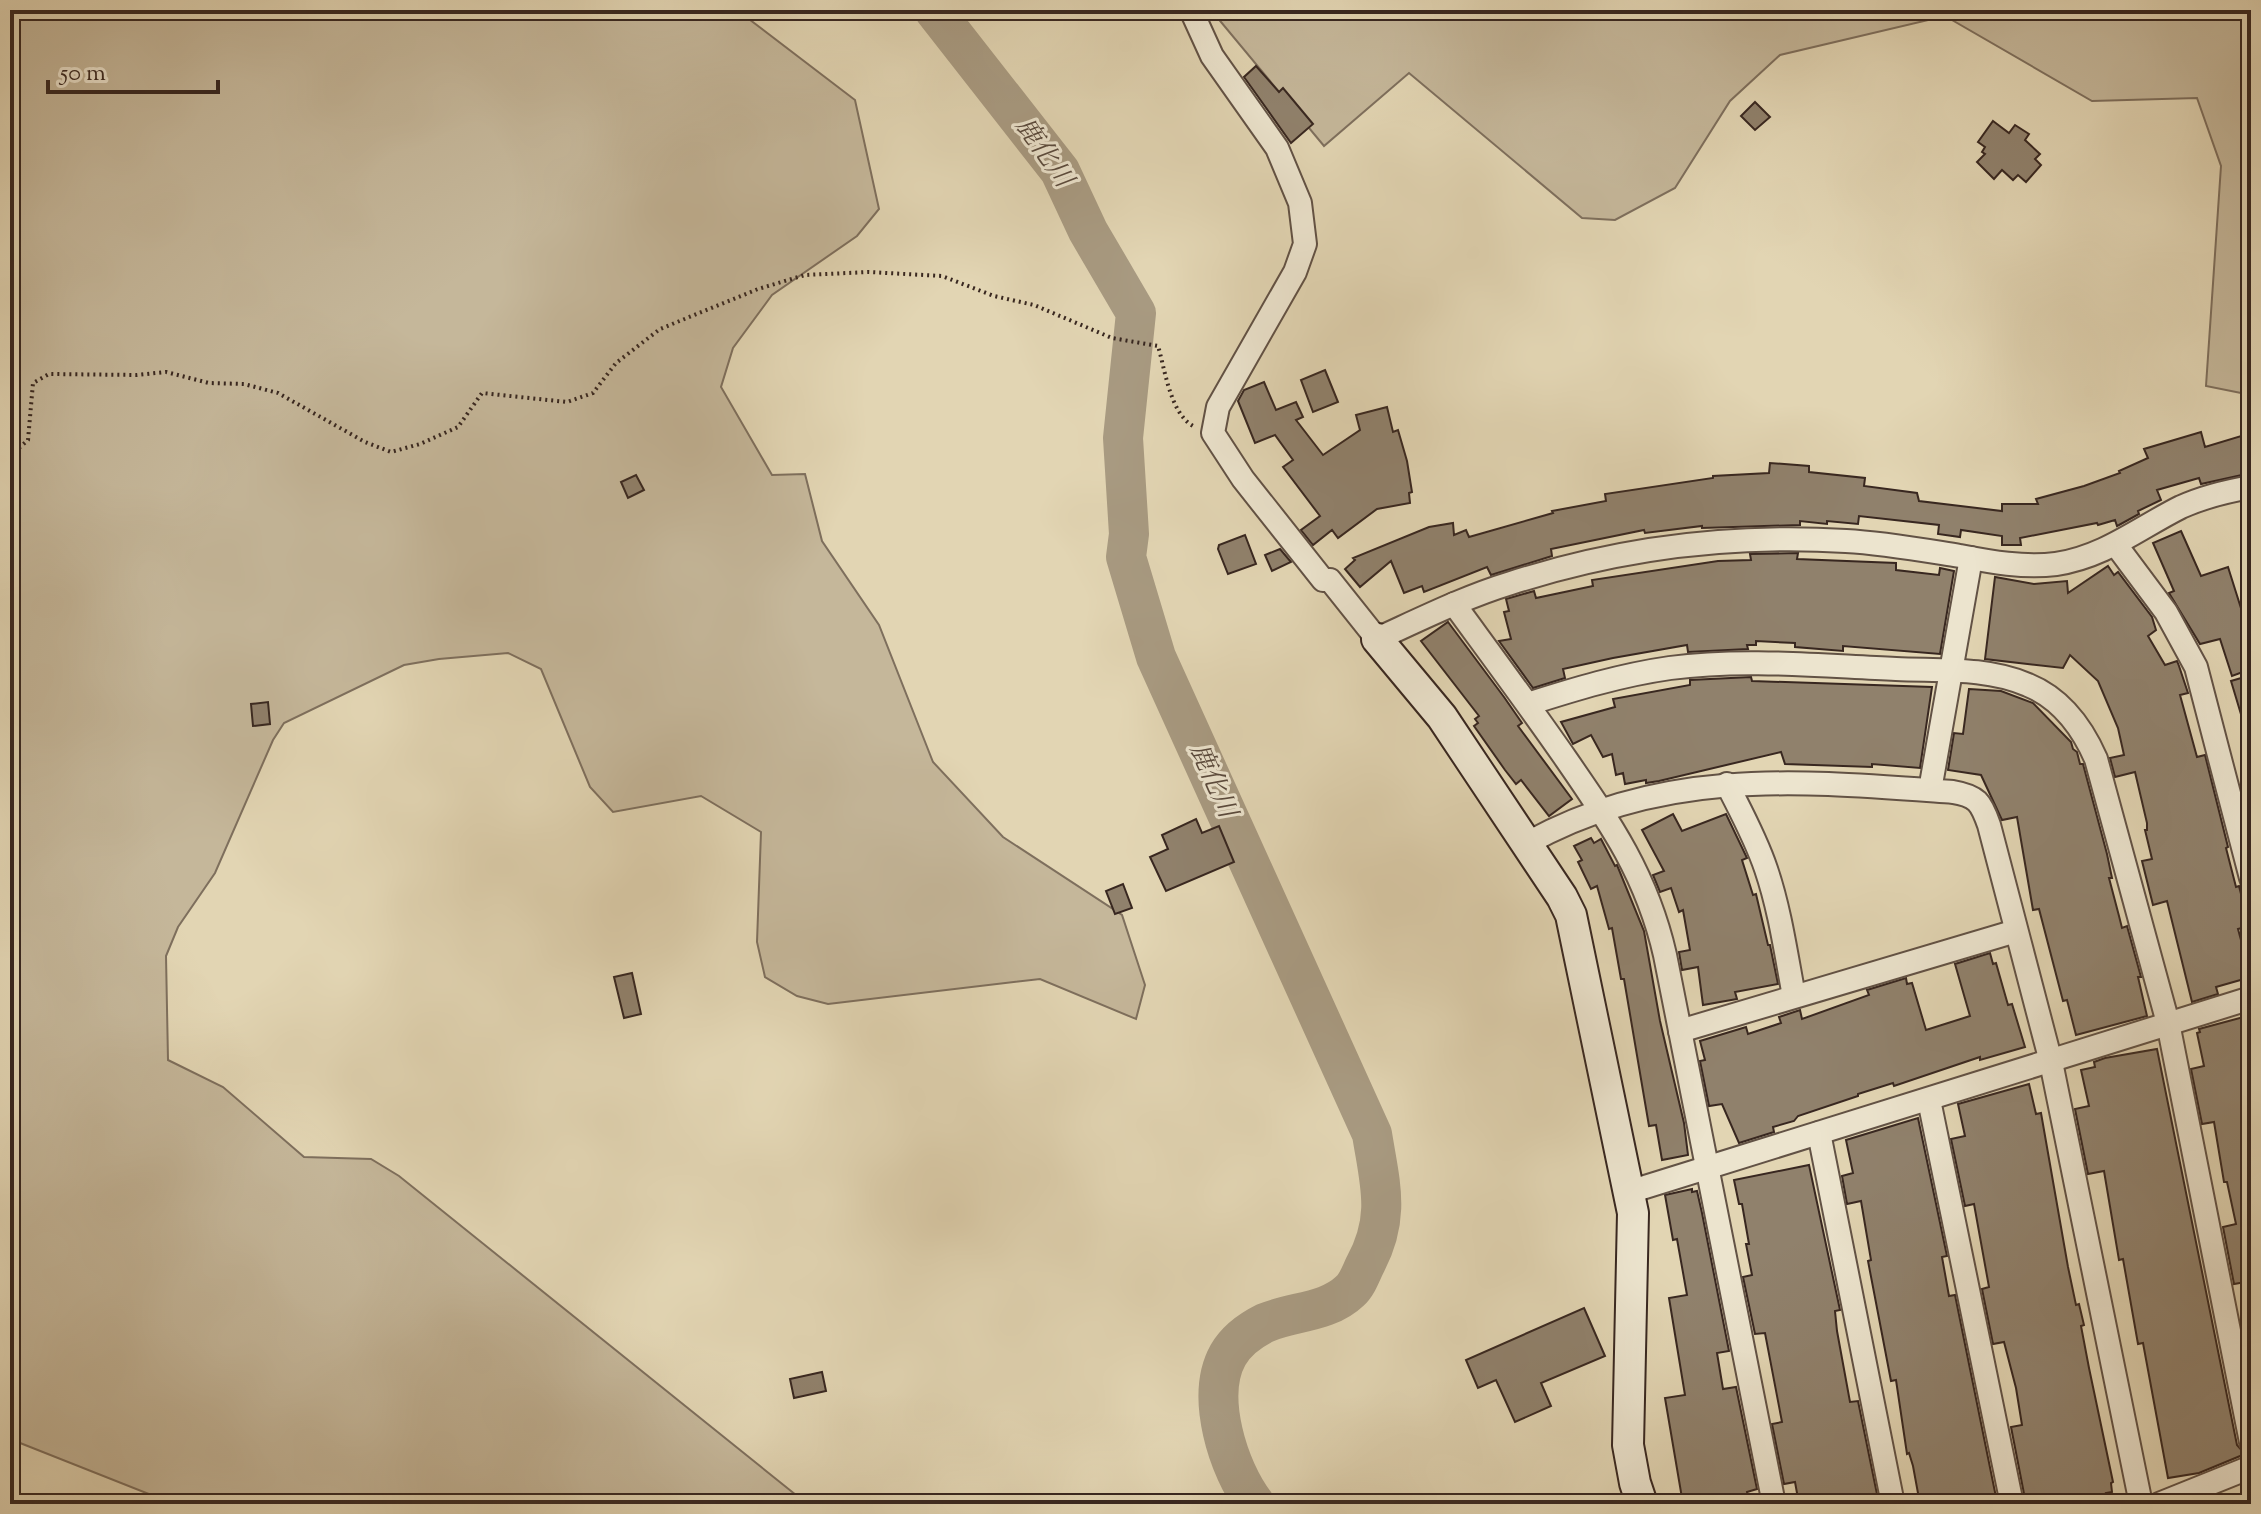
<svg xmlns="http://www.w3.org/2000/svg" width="2261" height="1514" font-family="'Sorts Mill Goudy','Noto Serif JP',serif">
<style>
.green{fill:#c5b79a;stroke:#7e6f5d;stroke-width:2}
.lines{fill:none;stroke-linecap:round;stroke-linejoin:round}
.river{stroke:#a89a81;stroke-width:40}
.building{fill:#90816c;stroke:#382720;stroke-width:2}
.street-casing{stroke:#625245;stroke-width:26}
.secondary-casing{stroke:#382720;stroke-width:34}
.path{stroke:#382720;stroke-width:4;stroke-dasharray:2 4;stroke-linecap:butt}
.street{stroke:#ece4ce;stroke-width:22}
.secondary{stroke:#ece4ce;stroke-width:30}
.labels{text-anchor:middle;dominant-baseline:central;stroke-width:6;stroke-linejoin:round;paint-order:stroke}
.water-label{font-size:26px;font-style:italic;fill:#5a4a3d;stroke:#ece4ce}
</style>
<rect width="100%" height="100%" fill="#e2d5b3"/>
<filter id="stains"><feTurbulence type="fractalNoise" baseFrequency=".0025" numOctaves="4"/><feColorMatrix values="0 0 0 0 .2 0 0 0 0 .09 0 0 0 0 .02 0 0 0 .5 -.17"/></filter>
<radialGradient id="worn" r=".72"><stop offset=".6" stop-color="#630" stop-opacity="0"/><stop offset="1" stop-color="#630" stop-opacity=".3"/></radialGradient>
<g class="green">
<polygon points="10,10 737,10 855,100 879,209 857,236 772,295 733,348 721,387 772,475 805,474 822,541 879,625 933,762 1003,837 1122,915 1145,985 1136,1019 1040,979 828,1004 797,996 765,977 757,942 761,832 701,796 613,812 590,787 541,669 508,653 439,659 404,665 284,723 273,740 215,873 178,927 166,956 168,1060 223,1087 304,1157 371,1159 399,1176 801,1499 802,1504 174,1504 10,1439"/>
<polygon points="1211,10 2251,10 2251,395 2206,386 2221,166 2197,98 2092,101 1945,16 1780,55 1730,101 1675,188 1615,220 1582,218 1409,73 1324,146"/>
</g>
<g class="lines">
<path class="river" d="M934 10 1060 171 1088 231 1136 313 1123 438 1129 534 1126 557 1156 657 1372 1134C1380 1184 1391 1217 1365 1265 1361 1273 1357 1285 1350 1291 1327 1313 1293 1311 1265 1323 1251 1330 1236 1341 1228 1355 1205 1396 1228 1469 1255 1504"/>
</g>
<g class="building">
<polygon points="1256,66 1279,92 1283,88 1313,124 1291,143 1244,77"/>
<polygon points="1755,102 1770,117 1755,130 1741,116"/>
<polygon points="1993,121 2009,133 2015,125 2029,134 2025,140 2040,154 2035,159 2041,165 2026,182 2018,175 2013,180 2002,170 1994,179 1977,162 1985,154 1982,152 1985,147 1978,142"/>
<polygon points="1325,370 1338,402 1313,412 1301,380"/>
<polygon points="1264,382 1276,410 1296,402 1303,417 1296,420 1323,455 1360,430 1356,415 1387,407 1393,432 1398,430 1407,461 1412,492 1409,493 1410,503 1377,509 1338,538 1332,530 1313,545 1301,530 1320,516 1283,467 1293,460 1275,435 1255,443 1238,401 1244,390"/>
<polygon points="2201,432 2205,447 2251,433 2251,473 2201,484 2199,478 2157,490 2161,500 2138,511 2139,514 2119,525 2117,526 2115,520 2098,525 2097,523 2020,538 2021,545 2002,545 2002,536 1961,530 1960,537 1938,534 1939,525 1859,516 1858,524 1827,521 1827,524 1800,521 1800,525 1702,528 1702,526 1645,533 1644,530 1551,549 1552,556 1491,575 1487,567 1424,592 1422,586 1404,593 1391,561 1360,587 1345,569 1355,560 1353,558 1429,527 1453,523 1454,535 1466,530 1469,537 1553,513 1552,511 1606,501 1605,494 1713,478 1713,476 1769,473 1770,463 1809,466 1809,472 1865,478 1864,486 1917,493 1919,501 2002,511 2002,504 2038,504 2036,499 2084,486 2120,473 2119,471 2148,458 2144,449"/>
<polygon points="636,475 644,490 628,498 621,482"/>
<polygon points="2181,531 2201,576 2228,567 2251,640 2251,669 2232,676 2220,639 2200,644 2169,593 2174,591 2153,543"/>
<polygon points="1245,535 1256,564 1228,574 1218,549 1219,545"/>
<polygon points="1280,549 1291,562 1272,571 1265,555"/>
<polygon points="1798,553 1797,559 1896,563 1896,570 1939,575 1940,568 1954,571 1940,654 1843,646 1843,651 1795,647 1795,643 1756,641 1756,645 1747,645 1748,649 1688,652 1687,645 1613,658 1563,669 1565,678 1533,688 1499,641 1511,639 1504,612 1509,611 1506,599 1534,591 1536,598 1593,586 1592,580 1718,561 1751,560 1750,554"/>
<polygon points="2108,566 2114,575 2118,572 2152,617 2156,630 2148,636 2165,665 2177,661 2179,666 2188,693 2180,695 2197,757 2205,755 2228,847 2226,848 2236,887 2239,886 2249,926 2238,929 2251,977 2216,987 2218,994 2192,1002 2167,901 2153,905 2142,861 2152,859 2145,830 2147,830 2147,823 2135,772 2115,777 2110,758 2124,755 2118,728 2098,681 2070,655 2063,668 1985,659 1995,577 2034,584 2067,581 2068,593"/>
<polygon points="1448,622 1504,697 1522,723 1518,726 1572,799 1549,816 1521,780 1516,784 1505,770 1474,726 1478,723 1475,719 1479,716 1421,641"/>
<polygon points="2248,676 2251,687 2251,729 2246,731 2231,681"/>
<polygon points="1751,677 1752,681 1932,687 1920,768 1872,764 1872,767 1785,764 1781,752 1659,781 1646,783 1646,780 1625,784 1623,773 1616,775 1612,754 1603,757 1591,735 1573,744 1561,722 1615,707 1613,699 1690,685 1690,680"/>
<polygon points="1969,689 2001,691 2033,703 2071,742 2073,749 2077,752 2080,764 2083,764 2107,854 2112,878 2109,878 2119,916 2122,928 2127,926 2141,977 2138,977 2147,1016 2076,1035 2067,1000 2063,1001 2039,909 2033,910 2017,817 2002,820 1981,775 1948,770 1954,733 1963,734"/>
<polygon points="268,702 270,724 253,726 251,704"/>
<polygon points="1673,814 1682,831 1726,814 1747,858 1742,860 1753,895 1756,894 1768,945 1770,945 1778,984 1735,992 1737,999 1703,1005 1698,967 1682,970 1679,952 1690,950 1683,910 1679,912 1671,888 1660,892 1653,875 1664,871 1642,830"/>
<polygon points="1196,819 1202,833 1219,826 1234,862 1166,891 1150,857 1168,849 1162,835"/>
<polygon points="1591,838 1594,843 1601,839 1615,866 1617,865 1644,931 1660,1021 1684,1123 1688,1155 1662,1160 1656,1125 1649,1126 1624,979 1621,979 1612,928 1609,929 1597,886 1591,889 1578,862 1582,860 1574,846"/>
<polygon points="1123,884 1132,908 1115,914 1106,891"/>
<polygon points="1990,953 1993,964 1996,963 2008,1005 2012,1004 2025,1047 1980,1060 1980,1057 1894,1086 1893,1083 1858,1094 1858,1096 1798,1116 1794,1121 1773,1127 1774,1132 1739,1143 1722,1104 1709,1106 1700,1061 1705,1060 1700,1041 1746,1027 1748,1034 1781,1023 1779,1017 1800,1010 1802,1019 1869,995 1867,990 1906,978 1907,984 1912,983 1926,1030 1970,1016 1955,964"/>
<polygon points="632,973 641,1014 624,1018 614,977"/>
<polygon points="2251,1015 2251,1115 2246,1116 2251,1145 2251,1281 2234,1284 2223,1227 2236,1224 2227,1182 2224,1182 2214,1122 2202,1124 2191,1069 2204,1066 2197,1033 2200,1032 2199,1029"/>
<polygon points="2157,1049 2237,1445 2245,1454 2199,1473 2168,1478 2143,1343 2138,1344 2123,1259 2119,1260 2104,1171 2088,1174 2075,1109 2089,1106 2081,1070 2095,1067 2094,1062 2105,1058"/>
<polygon points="2029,1084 2036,1114 2041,1113 2068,1267 2076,1305 2079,1304 2084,1325 2081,1326 2089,1368 2113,1482 2111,1483 2112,1492 2106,1493 2110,1504 2026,1504 2011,1427 2022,1425 2016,1388 2004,1342 1993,1344 1982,1289 1989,1287 1974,1204 1965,1206 1951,1139 1965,1136 1958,1104"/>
<polygon points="1918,1118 1947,1256 1942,1257 1949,1296 1955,1295 1997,1502 1987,1504 1920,1504 1913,1466 1909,1453 1907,1454 1896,1380 1891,1381 1868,1261 1871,1260 1861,1201 1847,1204 1842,1176 1853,1173 1846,1140"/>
<polygon points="1809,1165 1840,1310 1835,1311 1837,1331 1850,1402 1858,1401 1879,1504 1799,1504 1795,1482 1784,1484 1772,1424 1782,1422 1765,1333 1755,1334 1743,1277 1752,1275 1746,1244 1749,1244 1742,1204 1739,1204 1734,1180"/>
<polygon points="1692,1189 1692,1192 1697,1191 1702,1213 1729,1351 1717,1353 1723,1389 1736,1387 1757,1489 1747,1492 1749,1504 1683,1504 1665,1398 1685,1395 1669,1298 1687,1295 1677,1239 1673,1240 1665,1195"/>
<polygon points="1584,1308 1605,1356 1541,1383 1551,1406 1515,1422 1496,1380 1478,1388 1466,1360"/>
<polygon points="822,1372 826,1391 794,1398 790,1379"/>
</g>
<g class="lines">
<g class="street-casing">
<g id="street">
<path d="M1191 10 1212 56 1277 148 1300 203 1305 244 1295 272 1218 407 1213 433 1243 479 1323 580H1330L1377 639C1421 619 1465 597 1511 583 1620 548 1732 534 1846 541 1884 543 1922 550 1960 556 1991 562 2024 568 2056 564 2104 557 2139 528 2181 507 2203 497 2228 491 2251 487"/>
<polyline points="2116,545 2166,612 2196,667 2251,878"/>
<path d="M1454 604C1492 656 1530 707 1566 759 1611 824 1647 876 1665 955L1774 1504"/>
<path d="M1528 704C1575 689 1621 675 1670 668 1744 658 1821 666 1896 669 1939 671 1987 667 2028 685 2062 699 2082 727 2096 759L2168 1023 2251 1442"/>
<path d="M1727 784C1741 812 1756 839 1766 869 1780 910 1786 954 1794 996"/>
<polyline points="1930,790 1971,558"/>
<path d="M1526 844C1663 767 1802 781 1953 792 1977 796 1981 802 1989 825L2051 1062 2141 1504"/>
<polyline points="1680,1031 2016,931"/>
<polyline points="1929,1100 2012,1504"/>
<polyline points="1819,1133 1893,1504"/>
<polyline points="1629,1192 2251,998"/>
<polyline points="2159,1504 2251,1467"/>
</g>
</g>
<g class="secondary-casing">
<polyline id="secondary" points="1377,639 1442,717 1562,897 1571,915 1633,1213 1628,1445 1635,1483 1642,1504"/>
</g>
<path class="path" d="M10 456 28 440 33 383 49 374 137 375 166 372 209 383 244 384 278 393 365 442 391 452 420 444 458 427 482 393 567 402 593 393 616 363 660 329 758 289 805 275 869 272 942 276 994 296 1034 305 1112 338 1158 346C1165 369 1170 413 1193 426"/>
<use href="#street" class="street"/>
<use href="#secondary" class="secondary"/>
</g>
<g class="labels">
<g class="water-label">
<text transform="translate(1043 153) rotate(55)">鹿化川</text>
<text transform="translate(1212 781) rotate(66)">鹿化川</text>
</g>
</g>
<rect width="2261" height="1514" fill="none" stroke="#e2d5b3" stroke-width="40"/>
<rect x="12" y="12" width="2237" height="1490" fill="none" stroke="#382720" stroke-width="4"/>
<rect x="20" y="20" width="2221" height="1474" fill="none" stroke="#382720" stroke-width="2"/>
<path d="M48 80v12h170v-12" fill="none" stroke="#382720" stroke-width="4"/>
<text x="60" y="80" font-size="24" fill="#382720" stroke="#ece4ce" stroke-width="6" paint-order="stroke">50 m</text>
<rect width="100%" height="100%" filter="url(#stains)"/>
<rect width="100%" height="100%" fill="url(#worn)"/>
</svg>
